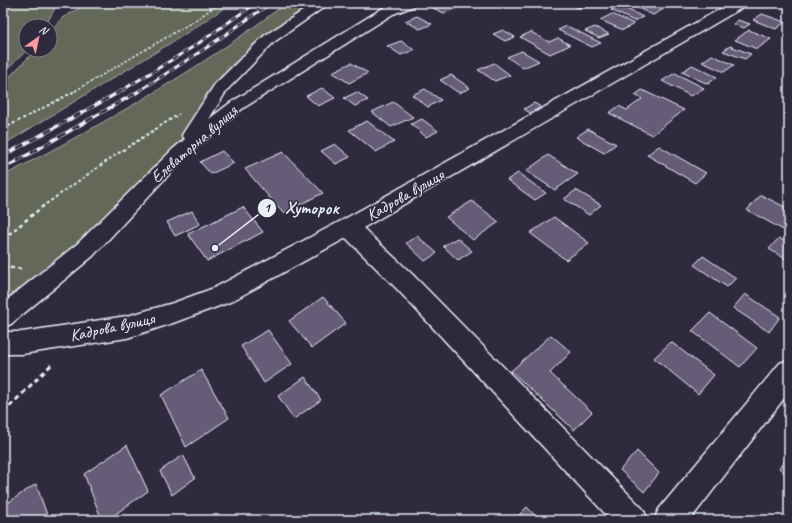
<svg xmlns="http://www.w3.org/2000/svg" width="792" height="523" font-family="Caveat,sans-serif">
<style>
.green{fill:#646759;stroke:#a6aca8}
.building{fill:#665b78;stroke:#e8f1f8}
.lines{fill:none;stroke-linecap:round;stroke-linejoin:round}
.minor-casing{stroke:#e8f1f8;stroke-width:3}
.path-far3{stroke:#e8f1f8;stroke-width:1.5;stroke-dasharray:2.5 2;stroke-linecap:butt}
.path-far2{stroke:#e8f1f8;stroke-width:2;stroke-dasharray:3 2.5;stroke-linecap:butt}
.path-far1{stroke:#e8f1f8;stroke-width:2.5;stroke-dasharray:4 3;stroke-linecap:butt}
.path{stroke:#e8f1f8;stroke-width:3;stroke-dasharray:5 4;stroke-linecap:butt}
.minor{fill:#2f2a3d;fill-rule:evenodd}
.rail-far1-casing{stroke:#e8f1f8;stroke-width:3}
.rail-casing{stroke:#e8f1f8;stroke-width:3.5}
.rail-far1{stroke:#2f2a3d;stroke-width:2;stroke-dasharray:6;stroke-linecap:butt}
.rail{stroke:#2f2a3d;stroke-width:2.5;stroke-dasharray:8;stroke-linecap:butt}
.labels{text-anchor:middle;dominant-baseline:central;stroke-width:3;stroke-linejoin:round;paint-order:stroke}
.street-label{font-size:17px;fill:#e8f1f8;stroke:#2f2a3d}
.leader{fill:none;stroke:#e8f1f8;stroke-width:1.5}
.callout-dot{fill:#e8f1f8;stroke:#2f2a3d;stroke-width:1.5}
.mark-label{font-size:12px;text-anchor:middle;font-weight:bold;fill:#111}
.callout-label{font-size:18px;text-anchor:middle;font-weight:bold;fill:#e8f1f8;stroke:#2f2a3d;stroke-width:3;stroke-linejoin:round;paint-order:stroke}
</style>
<rect width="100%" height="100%" fill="#2f2a3d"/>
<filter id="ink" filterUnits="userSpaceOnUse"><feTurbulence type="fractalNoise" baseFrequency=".025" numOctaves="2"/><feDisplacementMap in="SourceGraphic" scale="8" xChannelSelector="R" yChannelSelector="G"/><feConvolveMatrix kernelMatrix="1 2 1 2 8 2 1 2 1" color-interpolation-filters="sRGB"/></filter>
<g filter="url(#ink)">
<g class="green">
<polygon points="3,3 58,3 45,26 26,26 26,50 27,50 3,73"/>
<polygon points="88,3 232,3 179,38 3,145 3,88 12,74 36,50 50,50 50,33 62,18"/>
<path d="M286 3H312L277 28 227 69 207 93 196 121 164 164 66 253 3 301V176C101 125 198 71 286 3Z"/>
</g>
<g class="building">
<polygon points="447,3 457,8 444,13 433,8"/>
<polygon points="571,3 591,3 579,8 569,4"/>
<polygon points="645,3 650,3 664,9 653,15 636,7"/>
<polygon points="620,6 643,17 634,21 611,10"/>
<polygon points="612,14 634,24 623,30 600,20"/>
<polygon points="762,14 785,22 776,29 753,20"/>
<polygon points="417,16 432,24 420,29 405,21"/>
<polygon points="738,20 750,24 744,28 733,24"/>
<polygon points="567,26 601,43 592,47 558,30"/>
<polygon points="595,27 609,34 599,38 585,31"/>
<polygon points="503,30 515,37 505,41 493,34"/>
<polygon points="749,30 771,39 757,49 735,40"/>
<polygon points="531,32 549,42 558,38 570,45 550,54 520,37"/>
<polygon points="401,41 414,50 401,55 387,46"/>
<polygon points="730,46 751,54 745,59 723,51"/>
<polygon points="522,51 539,61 523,68 507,57"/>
<polygon points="712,55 734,65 724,72 702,62"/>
<polygon points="351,63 368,73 349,83 332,72"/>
<polygon points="494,63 510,75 495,81 478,70"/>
<polygon points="692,65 717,77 708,84 682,72"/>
<polygon points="675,73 704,88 691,96 662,81"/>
<polygon points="451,75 470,88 459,93 440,80"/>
<polygon points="322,88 335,98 318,106 306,96"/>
<polygon points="425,89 441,100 428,107 412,95"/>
<polygon points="642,90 684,110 652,135 609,113 619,106 627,110 642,99 635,95"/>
<polygon points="357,92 368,100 355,106 344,98"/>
<polygon points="393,102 413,117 391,127 372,112"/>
<polygon points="534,103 541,107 530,113 524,109"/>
<polygon points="422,119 438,131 426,137 411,124"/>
<polygon points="367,121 394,142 376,152 349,130"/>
<polygon points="588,129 616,144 604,153 576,137"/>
<polygon points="335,144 350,157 336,164 321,151"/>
<polygon points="659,146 706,173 695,183 647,155"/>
<polygon points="222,151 234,163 211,174 200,162"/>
<polygon points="283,152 323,193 283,213 245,169"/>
<polygon points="548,155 578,174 555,190 526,171"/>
<polygon points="518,173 546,193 535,200 507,180"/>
<polygon points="576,190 601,205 589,215 564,199"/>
<polygon points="761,195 789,209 789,233 747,210"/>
<polygon points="472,201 499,222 473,240 446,217"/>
<polygon points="243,207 263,232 207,261 188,234"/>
<polygon points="192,211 200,224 175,236 167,222"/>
<polygon points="554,217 589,243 566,260 530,233"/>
<polygon points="417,236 437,253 425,261 406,243"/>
<polygon points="457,238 472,251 458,260 443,246"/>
<polygon points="779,238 789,244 789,261 769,249"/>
<polygon points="703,256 736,278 727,287 694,265"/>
<polygon points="745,294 780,317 769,332 733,308"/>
<polygon points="323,297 346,323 312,348 289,321"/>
<polygon points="710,313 757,348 740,367 692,331"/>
<polygon points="268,330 292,364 264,383 241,346"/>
<polygon points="551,335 571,352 550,373 592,412 574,430 511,371"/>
<polygon points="671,342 714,375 698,394 654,358"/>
<polygon points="201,370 229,418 186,447 161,395"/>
<polygon points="305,377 321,400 294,419 278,396"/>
<polygon points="127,445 148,491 107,520 102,520 84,474"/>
<polygon points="637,451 659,473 644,492 620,470"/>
<polygon points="183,455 195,478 172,495 160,471"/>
<polygon points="789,455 789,477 779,468"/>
<polygon points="36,484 47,515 40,520 3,520 3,506"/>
<polygon points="527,507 539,520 514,520"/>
</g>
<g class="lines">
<g class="minor-casing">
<g id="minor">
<polygon points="315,3 330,3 274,42 227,90 209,119 230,103 383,8 397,3 415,3 414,6 393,14 242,109 185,157 93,256 11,324 3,327 3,303 77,244 173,149 185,139 182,135 215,84 264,36"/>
<polygon points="731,3 746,3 745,6 363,228 413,275 643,509 648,520 611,520 397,289 346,238 230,302 173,323 127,338 22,354 3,354 3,332 22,332 127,316 173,303 214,288 341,221"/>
<polygon points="789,360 789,392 690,520 654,520 659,509 780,363"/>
</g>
</g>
<polyline class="path-far3" points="75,91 194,21 220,3"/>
<g class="path-far2">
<polyline points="3,129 77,90"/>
<polyline points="46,204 111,158 179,114"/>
</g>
<g class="path-far1">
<polyline points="3,239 47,203"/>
<polyline points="3,267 24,269"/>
</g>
<polyline class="path" points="3,413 53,363"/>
<use href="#minor" class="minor"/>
<g class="rail-far1-casing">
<g id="rail-far1">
<polyline points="121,91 196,45 256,3"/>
<polyline points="139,91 206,48 271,3"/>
</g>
</g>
<g class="rail-casing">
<g id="rail">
<polyline points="3,156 123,90"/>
<polyline points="3,169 141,90"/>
</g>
</g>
<use href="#rail-far1" class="rail-far1"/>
<use href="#rail" class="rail"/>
</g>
</g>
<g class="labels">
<g class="street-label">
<text transform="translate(194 144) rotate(-41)">Елеваторна вулиця</text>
<text transform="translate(405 195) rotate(-30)">Кадрова вулиця</text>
<text transform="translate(112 327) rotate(-12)">Кадрова вулиця</text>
</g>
</g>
<path class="leader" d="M215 248L267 208"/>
<g class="callout-dot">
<circle cx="215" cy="248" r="4"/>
<circle cx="267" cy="208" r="10"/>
</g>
<g class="mark-label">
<text x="267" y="212">1</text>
</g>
<g class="callout-label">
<text x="312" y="214">Хуторок</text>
</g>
<rect width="792" height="523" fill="none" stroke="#2f2a3d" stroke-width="16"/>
<rect x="8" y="8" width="776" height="507" fill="none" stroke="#e8f1f8" stroke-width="1.5" filter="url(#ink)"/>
<g transform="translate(38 38) rotate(33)"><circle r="19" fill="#2f2a3d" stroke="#797a88"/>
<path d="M0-3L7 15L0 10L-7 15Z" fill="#ff9aa2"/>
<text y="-6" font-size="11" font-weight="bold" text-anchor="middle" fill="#e8f1f8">N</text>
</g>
</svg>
